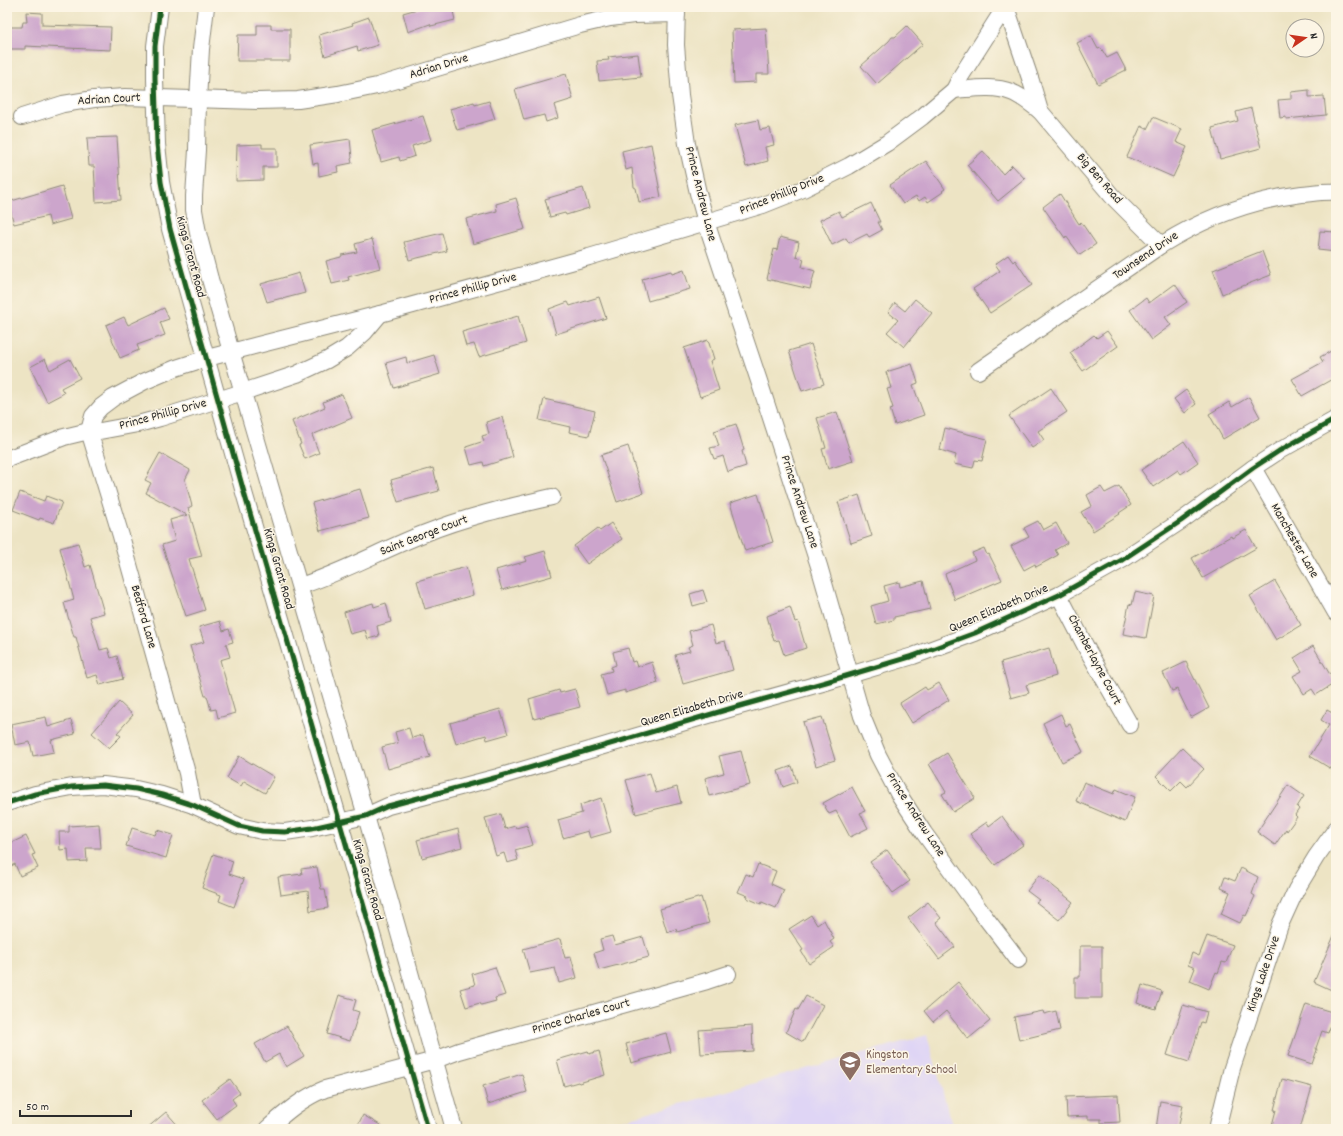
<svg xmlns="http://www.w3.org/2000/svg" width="1343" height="1136" font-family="Dekko,sans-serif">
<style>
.built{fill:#dfd5f5}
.building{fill:#cca5cc}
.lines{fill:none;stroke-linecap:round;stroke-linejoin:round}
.minor-casing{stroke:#8c8878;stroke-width:18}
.minor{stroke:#fff;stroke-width:16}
.cycleway-casing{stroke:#fcf5e5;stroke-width:8}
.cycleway{stroke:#1b5e20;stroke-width:5}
.labels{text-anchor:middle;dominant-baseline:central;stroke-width:3;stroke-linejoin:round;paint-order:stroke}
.street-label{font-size:13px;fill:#2b2b2b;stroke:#fcf5e5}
.education-label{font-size:13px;fill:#785e54;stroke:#fcf5e5;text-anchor:start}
</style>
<rect width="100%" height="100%" fill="#fcf5e5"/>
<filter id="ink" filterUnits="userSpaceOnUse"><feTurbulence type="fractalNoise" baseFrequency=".025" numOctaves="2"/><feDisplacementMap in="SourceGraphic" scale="8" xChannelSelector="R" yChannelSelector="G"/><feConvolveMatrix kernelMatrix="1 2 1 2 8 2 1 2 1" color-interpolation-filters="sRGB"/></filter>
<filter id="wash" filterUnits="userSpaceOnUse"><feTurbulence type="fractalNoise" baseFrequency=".012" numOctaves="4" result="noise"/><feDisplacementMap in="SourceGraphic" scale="16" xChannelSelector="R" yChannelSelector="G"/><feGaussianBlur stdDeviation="0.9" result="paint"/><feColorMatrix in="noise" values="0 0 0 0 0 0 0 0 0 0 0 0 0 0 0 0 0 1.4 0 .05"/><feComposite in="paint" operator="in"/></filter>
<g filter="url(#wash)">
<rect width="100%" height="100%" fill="#ede4c4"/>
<polygon class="built" points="927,1035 953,1129 591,1129"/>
<g id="blocks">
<g class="building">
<polygon points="424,7 452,7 455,20 431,26 430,24 408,32 403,13"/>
<polygon points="26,12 42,13 42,25 111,27 110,50 25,46 25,49 7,49 7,27 22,27 23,22 27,22"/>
<polygon points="369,17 378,45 358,51 357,46 325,56 319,35 353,25 352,23"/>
<polygon points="257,25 271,25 271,29 290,29 290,61 237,61 238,35 257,35"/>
<polygon points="907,26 923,44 877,84 861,66 889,41 892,37 895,37"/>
<polygon points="766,28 769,74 756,74 756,82 734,83 732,30"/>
<polygon points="1091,36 1098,49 1101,48 1107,58 1117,53 1126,70 1098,84 1077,43"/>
<polygon points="638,54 641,77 599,81 597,61 609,60 608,57"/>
<polygon points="566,74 573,99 554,105 558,118 546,122 544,115 524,120 515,89"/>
<polygon points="1309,90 1309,97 1324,96 1326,115 1286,119 1286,117 1280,118 1278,100 1291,99 1291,92"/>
<polygon points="489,101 495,119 457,130 450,109 474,102 475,105"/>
<polygon points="1251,108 1261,148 1220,159 1212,128 1238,121 1236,112"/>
<polygon points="423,116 431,140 412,146 415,156 400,161 399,157 381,162 372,130"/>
<polygon points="1153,117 1182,129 1176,142 1187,147 1173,177 1127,157 1141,126 1147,129"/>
<polygon points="758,120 760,130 770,128 774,145 765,147 768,161 746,167 735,125"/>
<polygon points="117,137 121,200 96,202 94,166 89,166 87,138"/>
<polygon points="350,139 352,158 351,159 352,163 337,166 338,172 319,176 318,163 313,164 310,145"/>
<polygon points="262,144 262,148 277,148 277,167 263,167 263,180 236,181 237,145"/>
<polygon points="651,144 661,197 639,202 636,188 634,187 632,168 626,170 622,151"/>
<polygon points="983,151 1003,174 1012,165 1025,179 998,201 967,165"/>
<polygon points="926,161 945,189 942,191 943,192 928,202 925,197 919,201 916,196 903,204 890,185"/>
<polygon points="62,186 71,219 50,225 48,216 14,224 8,202"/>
<polygon points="583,188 589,208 566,215 565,213 550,217 545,199"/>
<polygon points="1060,194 1079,224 1081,222 1096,244 1080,255 1066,236 1065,238 1043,207"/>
<polygon points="516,198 525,229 473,244 466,219 497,211 496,204"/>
<polygon points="871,203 880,222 878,222 882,230 869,237 867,234 849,243 846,238 832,245 820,220 839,211 842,217"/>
<polygon points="1320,231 1336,232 1336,252 1318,250"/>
<polygon points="442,233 447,251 409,260 404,242"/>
<polygon points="780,237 799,242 796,257 804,259 802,267 815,271 810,289 767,279 774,249 777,250"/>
<polygon points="372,239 380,268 348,277 349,280 332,284 326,261 341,257 342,255 357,252 355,244"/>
<polygon points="1262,251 1271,275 1222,294 1213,270"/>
<polygon points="1008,255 1013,262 1015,260 1032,285 990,313 973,289 1000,271 995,264"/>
<polygon points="684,270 690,289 648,301 642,279 671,271 672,274"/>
<polygon points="299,273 305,293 282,299 282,298 267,302 261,284"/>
<polygon points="1175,284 1187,302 1165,317 1171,325 1151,340 1130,310 1146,298 1149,303"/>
<polygon points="599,297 606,318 556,334 549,309 568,302 570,306"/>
<polygon points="915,299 932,313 904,347 887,332 898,320 888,312 895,303 905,311"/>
<polygon points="164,308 169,319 160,322 165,335 137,345 139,350 120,358 106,325 124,317 128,325"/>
<polygon points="518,316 526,343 479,357 474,344 466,346 462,332"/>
<polygon points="1107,331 1118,346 1083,371 1070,353 1094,335 1097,338"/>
<polygon points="708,340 714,359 710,361 719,390 700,397 684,348"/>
<polygon points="811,344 824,384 802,391 789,351"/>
<polygon points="1331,351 1336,360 1336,377 1302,396 1292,379 1323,362 1320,357"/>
<polygon points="434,355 440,374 394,388 386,363 406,357 407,363"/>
<polygon points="45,359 50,370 70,359 80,378 61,388 64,393 47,402 30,367"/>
<polygon points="912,364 918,383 913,385 924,415 895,425 890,409 893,408 887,389 891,388 886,372"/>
<polygon points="1051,388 1067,412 1038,431 1044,440 1032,448 1009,416"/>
<polygon points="1186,390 1196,404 1185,413 1174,399"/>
<polygon points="342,394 352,418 312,435 319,453 305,459 299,445 301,444 292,421 325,407 323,402"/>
<polygon points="1249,397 1260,417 1223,439 1209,414 1229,402 1232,407"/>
<polygon points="544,399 595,411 589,436 569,432 570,427 539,420"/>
<polygon points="837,412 853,461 828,469 822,449 826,448 817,418"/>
<polygon points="502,417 513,457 484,466 483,462 471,465 466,447 484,441 482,436 489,434 486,422"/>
<polygon points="736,424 744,450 742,451 746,466 728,472 723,456 714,459 710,448 719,446 714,431"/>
<polygon points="945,428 987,439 982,461 975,460 973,468 954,464 956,455 940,450"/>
<polygon points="1184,441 1198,462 1181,474 1178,470 1153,487 1141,470"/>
<polygon points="628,446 643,493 617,502 601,455"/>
<polygon points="160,453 190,470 185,480 192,506 188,508 202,556 189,559 205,610 186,616 162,545 175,541 170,520 187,515 146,493 151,483 145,480"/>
<polygon points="433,468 439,491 398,502 391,480"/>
<polygon points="1119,486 1131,505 1119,513 1120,514 1093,531 1081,512 1092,506 1087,495 1101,487 1105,493"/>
<polygon points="360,489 369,518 320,531 312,503"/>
<polygon points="20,492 44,501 46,496 62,502 54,523 40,518 39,520 13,510"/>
<polygon points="758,494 773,542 745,551 730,503"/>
<polygon points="859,495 872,536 851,543 838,502"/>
<polygon points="1038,521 1043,530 1056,523 1067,543 1055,550 1058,555 1036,567 1035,564 1024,570 1011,546 1029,537 1024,528"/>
<polygon points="611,523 622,539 587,564 574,546 598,528 600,531"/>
<polygon points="1246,530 1256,548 1203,578 1192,558 1231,536 1232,538"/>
<polygon points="78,543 85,567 90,565 104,613 90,617 100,650 108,648 111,658 117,656 123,679 100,685 97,675 87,678 76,637 74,637 64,603 74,600 60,548"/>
<polygon points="984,548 987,555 989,554 1002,580 955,600 945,574 975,560 972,553"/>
<polygon points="545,551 552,576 502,590 496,570 527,561 525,557"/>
<polygon points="466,567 473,595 425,609 417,581"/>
<polygon points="923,581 930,609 894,617 894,620 876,624 871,606 888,601 884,586 899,582 900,587"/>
<polygon points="1275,581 1301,625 1276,640 1250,596"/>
<polygon points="703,590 707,602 693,606 690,594"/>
<polygon points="1135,592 1154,596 1146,638 1123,634 1129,604 1132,605"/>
<polygon points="373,603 374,607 386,603 391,622 377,626 379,636 368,639 365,630 350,634 344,612"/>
<polygon points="790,607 795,622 798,621 806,648 784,655 779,640 774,641 767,616"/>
<polygon points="220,621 223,631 229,629 233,642 226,644 230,657 220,660 235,713 218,718 216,709 211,710 207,696 205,696 190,646 204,642 199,627"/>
<polygon points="711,625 716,643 725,641 733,670 683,684 675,655 690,651 688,647 693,645 689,631"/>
<polygon points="1313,646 1335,683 1316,695 1312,689 1304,694 1293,676 1302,671 1294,658"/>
<polygon points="628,648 632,662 635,661 637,667 652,662 658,683 625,693 625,690 607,695 601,674 612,671 611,667 616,665 613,652"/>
<polygon points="1049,648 1056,676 1026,685 1029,693 1011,698 1001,662"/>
<polygon points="1186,662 1209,708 1191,718 1177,689 1172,691 1163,673"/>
<polygon points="939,683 949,700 912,723 900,703 925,687 927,690"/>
<polygon points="575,689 580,707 534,719 529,699 559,690 560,693"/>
<polygon points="119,702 133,715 117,733 121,736 109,748 92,733"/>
<polygon points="500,709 508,734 487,740 486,735 456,744 450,723"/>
<polygon points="1327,710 1336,715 1336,772 1310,756 1329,725 1321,720"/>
<polygon points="1061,714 1066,726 1070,724 1083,752 1062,762 1043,723"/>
<polygon points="46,717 48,727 71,720 75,734 51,740 54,752 33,756 30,742 15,745 11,724"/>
<polygon points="822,717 835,760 816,766 803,722"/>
<polygon points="409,728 412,738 423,735 430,757 388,769 382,747 398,743 395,732"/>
<polygon points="1182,748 1204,769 1187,787 1181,781 1171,791 1156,776"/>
<polygon points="741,751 750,785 709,796 705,778 724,773 719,756"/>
<polygon points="947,753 975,798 953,812 942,794 946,792 929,764"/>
<polygon points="239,756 274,777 265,793 244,781 241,786 227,778"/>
<polygon points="792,766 797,782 783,787 778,771"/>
<polygon points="650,773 656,793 677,787 681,803 636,814 626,780"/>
<polygon points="1084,782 1114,794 1116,789 1135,797 1125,822 1076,801"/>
<polygon points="1288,785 1304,796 1297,807 1299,809 1295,815 1297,817 1287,831 1286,829 1275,845 1257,832"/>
<polygon points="852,787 865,811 860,813 868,828 850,837 836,811 829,814 823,803"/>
<polygon points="601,798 611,832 590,838 588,831 563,838 558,820 582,813 580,805"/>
<polygon points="501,814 505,829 515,826 516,828 527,825 533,845 515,850 518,860 507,863 504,853 496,856 485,818"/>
<polygon points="1002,816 1023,845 995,865 970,834 987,822 989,826"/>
<polygon points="99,824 101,848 86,848 87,861 69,862 68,849 60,850 59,832 69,832 69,826"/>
<polygon points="132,828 155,835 157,830 173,835 166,858 126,846"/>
<polygon points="458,829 462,847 422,858 417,840"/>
<polygon points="26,836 35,854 32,855 38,868 20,876 15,864 7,868 7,845"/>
<polygon points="887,850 910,881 893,893 870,862"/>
<polygon points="213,854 233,861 229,874 244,879 234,907 219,901 221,895 202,888"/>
<polygon points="758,864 776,871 771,884 784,890 776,908 762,902 761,904 747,898 748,896 738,892 746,874 753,877"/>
<polygon points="317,867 321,889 325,889 328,908 310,911 308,891 281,895 278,877 302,874 301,869"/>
<polygon points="1241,868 1258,877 1252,894 1255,896 1246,916 1244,915 1240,923 1221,914 1230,892 1221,888 1225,877 1235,881"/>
<polygon points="1039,875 1073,902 1059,920 1036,902 1039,900 1027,891"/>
<polygon points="701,897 709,923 677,932 676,929 667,932 660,909"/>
<polygon points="928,902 941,918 936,922 955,947 939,959 908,918"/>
<polygon points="811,915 817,925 824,920 834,939 830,942 834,947 809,964 801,951 803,950 789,929"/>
<polygon points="1336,931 1336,992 1314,982"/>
<polygon points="612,936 615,945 643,937 649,957 599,970 594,953 603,950 600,939"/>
<polygon points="1207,936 1233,945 1226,963 1222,962 1218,973 1216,972 1209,989 1190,981 1195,968 1188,965 1192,953 1199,956"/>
<polygon points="560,939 565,958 571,957 577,978 559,983 555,968 530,973 523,949"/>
<polygon points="1080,946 1102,946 1102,998 1075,998 1075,977 1080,977"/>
<polygon points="495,967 505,995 495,998 496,1001 481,1005 480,1003 466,1007 460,989 475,985 472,974"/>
<polygon points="958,982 990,1021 968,1039 946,1011 933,1022 924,1011"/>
<polygon points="1142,985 1162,991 1156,1009 1137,1003"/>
<polygon points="339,995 356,1000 353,1010 359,1012 350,1041 327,1034"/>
<polygon points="806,996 823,1005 803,1042 786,1032 796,1009 798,1010"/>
<polygon points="1306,1004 1335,1013 1328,1033 1322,1031 1316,1048 1317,1050 1312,1064 1288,1056"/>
<polygon points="1183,1005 1207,1012 1204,1023 1201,1022 1189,1062 1167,1055"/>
<polygon points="1043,1011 1044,1014 1056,1011 1060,1030 1019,1040 1014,1017"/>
<polygon points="287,1026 304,1056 286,1067 279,1054 265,1062 255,1044"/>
<polygon points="752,1026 753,1051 701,1054 699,1030"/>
<polygon points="666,1033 671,1052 631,1063 626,1044"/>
<polygon points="588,1051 589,1054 599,1051 605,1075 579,1083 578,1082 564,1086 557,1060"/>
<polygon points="522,1074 527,1092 488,1104 483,1086"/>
<polygon points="230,1079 240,1093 232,1099 236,1105 217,1119 202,1100"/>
<polygon points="1282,1079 1312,1087 1300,1129 1271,1129 1276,1110 1274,1110"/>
<polygon points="1118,1095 1120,1122 1101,1123 1101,1119 1088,1119 1088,1116 1067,1117 1066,1097"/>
<polygon points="1160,1101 1183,1105 1178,1129 1156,1129"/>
<polygon points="166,1112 181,1129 146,1129"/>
<polygon points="363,1115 387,1129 356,1129"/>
</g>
</g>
</g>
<g filter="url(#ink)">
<use href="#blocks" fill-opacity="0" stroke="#8c8878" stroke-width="1"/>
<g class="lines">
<g class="minor-casing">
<g id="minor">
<polyline points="160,7 155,46 155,79 157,144 161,182 170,229 245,496 291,653 428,1129"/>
<polyline points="206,7 201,49 198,100 197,150 194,196 194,210 198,233 210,279 366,816 454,1129"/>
<polyline points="677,7 676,45 680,95 687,144 698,193 706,222 759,381 819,566 862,716 878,755 898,793 924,833 982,913 1018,960"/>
<polyline points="1006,7 1031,81 1040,111 1112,196 1161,245"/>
<path d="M954 90C972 89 993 85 1011 92 1022 96 1031 104 1040 111"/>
<polyline points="22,117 63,104 94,99 125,97 258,101 298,100 338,94 377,86 580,25 610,18 634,15 677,14"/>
<path d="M978 371 1161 245C1204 218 1252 200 1302 194 1313 193 1325 191 1336 192"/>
<polyline points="89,431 93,416 101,407 113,398 143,382 176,368 207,358 380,314 589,257 763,205 803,189 849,166 887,143 922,117 954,90 961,76 1005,7"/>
<polyline points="89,431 121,536 187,773 193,805"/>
<polyline points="7,459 64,437 89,431 100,431 138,424 160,418 243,392 297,374 327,360 347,348 365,332 380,314"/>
<polyline points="1253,468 1336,613"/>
<path d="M300 586C343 572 382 550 423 534 465 517 508 507 552 497"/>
<polyline points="1059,595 1088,651 1130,725"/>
<polyline points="7,803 35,794 72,787 103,785 136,789 162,795 193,805 239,826 262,831 285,832 312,828 366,816 388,806 498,777 729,709 826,682 913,656 975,633 1059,595 1122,560 1181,521 1253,468 1279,451 1336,419"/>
<path d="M267 1129C285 1113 302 1098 325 1089L435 1060 459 1051 707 981 728 974"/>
<polyline points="1217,1129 1232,1068 1280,925 1296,890 1316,857 1336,829"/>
</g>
</g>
<use href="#minor" class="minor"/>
<g class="cycleway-casing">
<g id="cycleway">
<polyline points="160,7 155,46 155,79 157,144 161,182 170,229 245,496 291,653 428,1129"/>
<polyline points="7,803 35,794 72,787 103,785 136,789 162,795 193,805 239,826 262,831 285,832 312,828 366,816 388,806 498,777 729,709 826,682 913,656 975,633 1059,595 1122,560 1181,521 1253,468 1279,451 1336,419"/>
</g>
</g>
<use href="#cycleway" class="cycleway"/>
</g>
</g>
<defs>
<g id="school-pin" transform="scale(1.15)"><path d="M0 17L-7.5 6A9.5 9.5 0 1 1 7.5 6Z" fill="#8d6e63" stroke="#fcf5e5"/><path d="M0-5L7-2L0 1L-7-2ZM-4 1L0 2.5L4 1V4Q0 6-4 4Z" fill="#fff"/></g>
</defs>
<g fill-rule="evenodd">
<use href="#school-pin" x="850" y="1062"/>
</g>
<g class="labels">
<g class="street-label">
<text transform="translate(439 67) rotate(-17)">Adrian Drive</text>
<text transform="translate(109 100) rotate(-3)">Adrian Court</text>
<text transform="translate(1099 179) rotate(49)">Big Ben Road</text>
<text transform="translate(700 194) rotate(76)">Prince Andrew Lane</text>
<text transform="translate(782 195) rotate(-22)">Prince Phillip Drive</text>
<text transform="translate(1146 256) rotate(-34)">Townsend Drive</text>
<text transform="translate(190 257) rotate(75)">Kings Grant Road</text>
<text transform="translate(473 289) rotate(-15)">Prince Phillip Drive</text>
<text transform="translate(163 415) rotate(-15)">Prince Phillip Drive</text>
<text transform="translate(799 502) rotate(72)">Prince Andrew Lane</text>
<text transform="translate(424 536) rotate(-21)">Saint George Court</text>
<text transform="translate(1294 541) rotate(60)">Manchester Lane</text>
<text transform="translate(278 569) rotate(74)">Kings Grant Road</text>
<text transform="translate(999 609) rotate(-23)">Queen Elizabeth Drive</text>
<text transform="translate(143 617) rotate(74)">Bedford Lane</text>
<text transform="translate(1094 660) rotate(62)">Chamberlayne Court</text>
<text transform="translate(692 709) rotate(-16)">Queen Elizabeth Drive</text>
<text transform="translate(915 815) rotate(57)">Prince Andrew Lane</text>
<text transform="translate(367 880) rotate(74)">Kings Grant Road</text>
<text transform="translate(1264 974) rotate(-71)">Kings Lake Drive</text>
<text transform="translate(581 1017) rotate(-16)">Prince Charles Court</text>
</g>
<g class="education-label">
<text x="866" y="1055">Kingston<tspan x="866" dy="15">Elementary School</tspan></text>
</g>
</g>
<rect width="1343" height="1136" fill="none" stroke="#fcf5e5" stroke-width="24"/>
<g transform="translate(1305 38) rotate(77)"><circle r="19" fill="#fcf5e5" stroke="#a8a49b"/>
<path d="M0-3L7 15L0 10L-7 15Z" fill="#c8321e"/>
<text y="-6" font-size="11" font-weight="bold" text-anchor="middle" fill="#2b2b2b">N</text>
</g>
<path d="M20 1110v6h111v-6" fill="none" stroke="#2b2b2b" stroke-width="2"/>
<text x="26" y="1110" font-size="12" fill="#2b2b2b" stroke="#fcf5e5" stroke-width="3" paint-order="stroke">50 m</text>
</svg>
